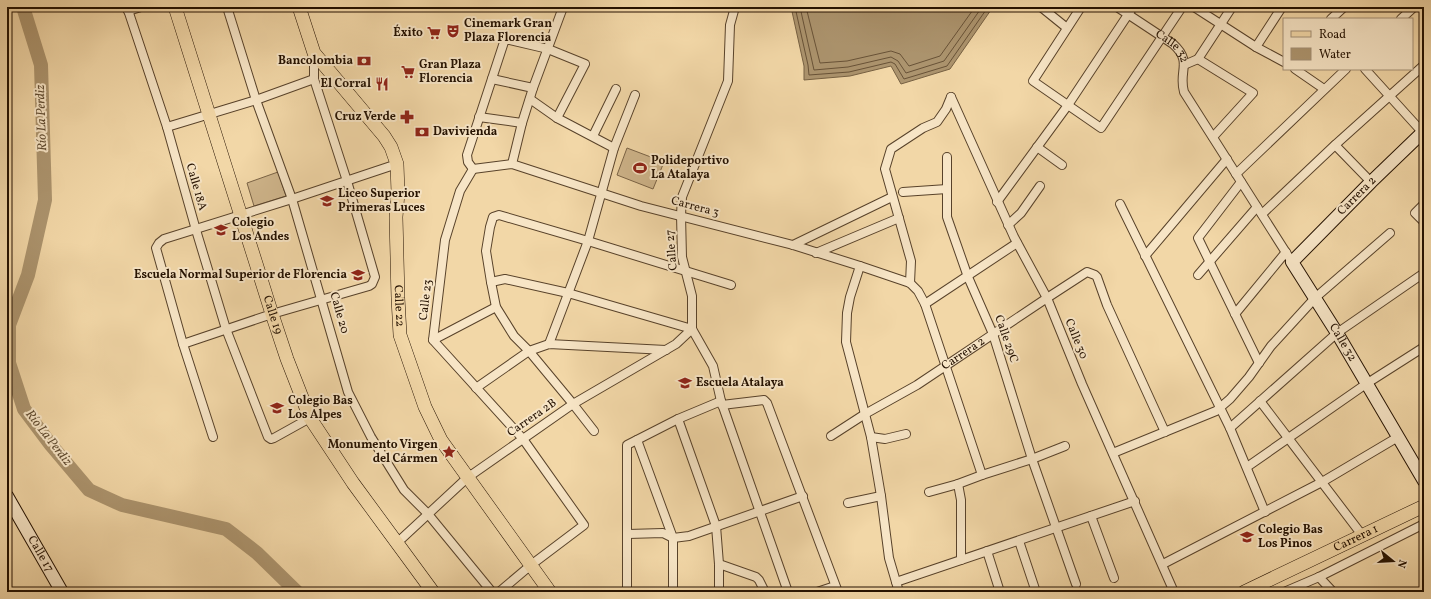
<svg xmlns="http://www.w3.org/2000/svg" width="1431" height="599" font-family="Vollkorn,serif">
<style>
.green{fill:#cfb58b;stroke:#7a6346}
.water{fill:#ac946e;stroke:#766042}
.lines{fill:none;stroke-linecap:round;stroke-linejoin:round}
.shore{stroke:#685237;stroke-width:1}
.river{stroke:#ac946e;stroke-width:14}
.street-casing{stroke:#58422a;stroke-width:10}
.secondary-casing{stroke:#241100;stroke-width:14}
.primary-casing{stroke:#241100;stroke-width:14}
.street{stroke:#f7e5c6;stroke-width:8}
.secondary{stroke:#f7e5c6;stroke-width:12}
.primary{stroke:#f2d7a7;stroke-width:13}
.labels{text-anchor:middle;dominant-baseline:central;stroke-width:4;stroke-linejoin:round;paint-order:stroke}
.poi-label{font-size:12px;font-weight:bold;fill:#241100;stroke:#f7e5c6;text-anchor:start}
.street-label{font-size:12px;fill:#241100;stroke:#f7e5c6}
.water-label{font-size:13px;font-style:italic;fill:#614c31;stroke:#f7e5c6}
</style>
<rect width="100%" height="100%" fill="#f2d7a7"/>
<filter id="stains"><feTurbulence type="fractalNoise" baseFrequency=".005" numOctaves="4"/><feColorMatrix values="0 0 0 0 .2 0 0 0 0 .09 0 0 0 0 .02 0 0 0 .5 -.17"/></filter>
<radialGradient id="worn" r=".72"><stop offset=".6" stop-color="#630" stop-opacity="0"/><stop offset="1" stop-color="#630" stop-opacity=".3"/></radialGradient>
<g class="green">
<polygon points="627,148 664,162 653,189 617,175"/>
<polygon points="278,172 286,196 254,206 247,183"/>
</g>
<polygon class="water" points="791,7 993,7 950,69 901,84 891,66 850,76 804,80 804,66"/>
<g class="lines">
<g class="shore">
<polyline points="795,7 808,65 809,75 849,72 891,62 895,64 904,79 947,66 988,7"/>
<polyline points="800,7 814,70 848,67 891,57 898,61 906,73 944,61 982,7"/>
<polyline points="806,7 820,63 847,61 891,51 900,54 909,66 940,56 975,7"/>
</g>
<polyline class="river" points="23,7 41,65 45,200 28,275 9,325 9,363 24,409 51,445 89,490 122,505 226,529 257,553 297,592"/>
<g class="street-casing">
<g id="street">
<polyline points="127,7 167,127 196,230 226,329 268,437 271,439 274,438 310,418"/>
<polyline points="227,7 256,100 292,199 348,392 371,437 404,490 428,514 492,592"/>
<polyline points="735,7 730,25 728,81 682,197 681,215 682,257 692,296 692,329 713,366 721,401 788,592"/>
<polyline points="1041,7 1067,28"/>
<polyline points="1081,7 1033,81 1101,128 1182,7"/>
<path id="s1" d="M1117 7 1173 44C1193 62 1178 71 1184 92L1292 262"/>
<polyline points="1194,7 1256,47 1284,62"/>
<polyline points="128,11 141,7"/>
<polyline points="1331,19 1344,7"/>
<polyline points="1401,19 1414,7"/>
<polyline points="1256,47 1282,7"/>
<polyline points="1198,59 1253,93 1213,137"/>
<polyline points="1184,65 1198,59 1232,7"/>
<polyline points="1295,69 1324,89"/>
<polyline points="1365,69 1424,134"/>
<polyline points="492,79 533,88"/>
<polyline points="951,97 1014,237 1047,298 1082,384 1174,592"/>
<polyline points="530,99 557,118 614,148"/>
<polyline points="479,117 522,123"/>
<polyline points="167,127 256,100 314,79"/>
<polyline points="593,136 616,89"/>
<polyline points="1335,145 1371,182"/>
<polyline points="1037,147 1062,165"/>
<polyline points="947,157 947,217 968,277 993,334 1032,459 1076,584"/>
<polyline points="512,164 522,123 533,88 562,10"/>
<polyline points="473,169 512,164 641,206 793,245 860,266 910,283 918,291 925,304 982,475"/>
<polyline points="473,169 460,191 445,240 433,340 523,439 584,525 531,565 499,592"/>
<polyline points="473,169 468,162 467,155 505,39 548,49 585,64 557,118"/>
<polyline points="1236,174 1346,69"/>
<polyline points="1241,182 1198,238 1259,363"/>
<polyline points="903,192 947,189"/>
<polyline points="997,202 1068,105 1133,7"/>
<polyline points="1120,204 1230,428 1265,512"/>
<polyline points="1424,204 1415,213 1424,222"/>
<polyline points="1262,214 1335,145 1424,65"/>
<polyline points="1008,225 1021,213 1040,186"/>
<polyline points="793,245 892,197"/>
<polyline points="816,253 899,218"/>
<polyline points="1145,256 1227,159"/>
<polyline points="860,266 850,297 847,313 846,342 871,437 881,496 889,558 899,592"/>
<polyline points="1198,275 1257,207"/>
<polyline points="491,282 505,279 568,293 692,329"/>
<polyline points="910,283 911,261 885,169 891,149 923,128 937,122 946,109 951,97"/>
<polyline points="925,304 1017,243"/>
<polyline points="1235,314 1286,252"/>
<polyline points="433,340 496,307"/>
<polyline points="183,344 272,314 369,286 372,284 375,277 347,181 314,79 314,53"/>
<polyline points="549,344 588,241 614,148 635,95"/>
<polyline points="476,388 529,351 549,344 666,350"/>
<polyline points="1260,401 1362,535"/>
<polyline points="722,405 764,400 767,403 838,592"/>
<polyline points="678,419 716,526 719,564 719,592"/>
<polyline points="1230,428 1337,333 1424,273"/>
<polyline points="594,431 573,404 529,351 514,336 496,307 491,282 486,251 490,227 493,217 499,215 588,241 731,285"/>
<path id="s2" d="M831 436 865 414 917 385 1047 298 1087 272 1095 275 1097 277 1107 305 1165 432"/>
<polyline points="213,437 183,344 156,248 159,243 164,239 292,199 397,164"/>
<polyline points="871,437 885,439 906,434"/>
<polyline points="637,440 673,538 673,592"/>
<polyline points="1113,453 1216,411 1230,399 1249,377 1271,346 1315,298 1390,233"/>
<polyline points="1247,467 1366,384 1424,347"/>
<polyline points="958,484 961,500 961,560"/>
<polyline points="929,492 958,484 982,475 1032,459 1065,446"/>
<polyline points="848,503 881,496"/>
<polyline points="1091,516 1114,578"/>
<polyline points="628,534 663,533 673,538 689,536 803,496"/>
<polyline points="1019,541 1036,592"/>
<polyline points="398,542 467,478 573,404 676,344 692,329"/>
<polyline points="987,551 1000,592"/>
<polyline points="719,564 756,577 759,580 765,592"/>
<polyline points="1163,564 1322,482 1398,437"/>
<polyline points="1319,577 1333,592"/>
<polyline points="896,582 1135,501"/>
<polyline points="627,592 627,445 678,419 721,401"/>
<polyline points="817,592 835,586"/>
<polyline points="1284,592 1319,577 1424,524"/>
</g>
</g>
<g class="secondary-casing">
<g id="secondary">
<path id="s3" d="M1424 131 1371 182 1292 262 1337 333 1424 481"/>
<path id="s4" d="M7 496 62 592"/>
</g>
</g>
<g class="primary-casing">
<g id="primary">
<path id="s5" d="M175 7 272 314 287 359 310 418 353 483 433 592"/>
<path id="s6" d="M299 7 314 53 384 136 391 147 397 164 398 193 396 217 398 298 400 335 425 407 441 440 550 592"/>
<path id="s7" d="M1244 592 1424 506"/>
</g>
</g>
<use href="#street" class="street"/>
<use href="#secondary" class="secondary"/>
<use href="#primary" class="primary"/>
</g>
<defs>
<g id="theatre-bare" transform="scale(1.08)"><path d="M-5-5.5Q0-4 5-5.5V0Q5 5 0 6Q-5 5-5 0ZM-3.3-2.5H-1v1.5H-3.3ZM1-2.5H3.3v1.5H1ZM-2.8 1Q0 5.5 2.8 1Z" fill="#8f2418" stroke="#f7e5c6" stroke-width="2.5" paint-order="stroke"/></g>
<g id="supermarket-bare" transform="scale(1.08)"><path d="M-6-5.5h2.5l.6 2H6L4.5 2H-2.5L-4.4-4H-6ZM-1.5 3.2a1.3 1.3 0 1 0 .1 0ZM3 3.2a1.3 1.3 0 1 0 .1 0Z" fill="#8f2418" stroke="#f7e5c6" stroke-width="2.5" paint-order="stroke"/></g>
<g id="bank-bare" transform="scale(1.08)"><path d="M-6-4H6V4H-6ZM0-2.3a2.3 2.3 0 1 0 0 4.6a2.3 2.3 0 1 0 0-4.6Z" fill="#8f2418" stroke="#f7e5c6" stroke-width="2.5" paint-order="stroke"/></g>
<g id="restaurant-bare" transform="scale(1.08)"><path d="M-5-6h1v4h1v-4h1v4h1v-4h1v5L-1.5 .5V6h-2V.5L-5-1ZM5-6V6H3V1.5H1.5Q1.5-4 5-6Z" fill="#8f2418" stroke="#f7e5c6" stroke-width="2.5" paint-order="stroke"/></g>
<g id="pharmacy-bare" transform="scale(1.08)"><path d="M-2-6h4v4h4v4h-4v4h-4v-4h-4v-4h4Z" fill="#8f2418" stroke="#f7e5c6" stroke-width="2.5" paint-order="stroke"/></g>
<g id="stadium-bare" transform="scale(1.08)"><path d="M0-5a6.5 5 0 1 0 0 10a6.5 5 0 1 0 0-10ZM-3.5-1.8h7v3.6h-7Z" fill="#8f2418" stroke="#f7e5c6" stroke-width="2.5" paint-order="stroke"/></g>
<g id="school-bare" transform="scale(1.08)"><path d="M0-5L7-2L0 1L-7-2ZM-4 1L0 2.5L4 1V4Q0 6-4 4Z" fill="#8f2418" stroke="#f7e5c6" stroke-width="2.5" paint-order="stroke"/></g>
<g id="sight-bare" transform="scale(1.08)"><path d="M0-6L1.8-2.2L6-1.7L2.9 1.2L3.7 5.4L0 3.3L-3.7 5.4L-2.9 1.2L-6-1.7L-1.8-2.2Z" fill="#8f2418" stroke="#f7e5c6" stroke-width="2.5" paint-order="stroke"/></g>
</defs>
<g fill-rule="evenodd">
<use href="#theatre-bare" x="453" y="31"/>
<use href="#supermarket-bare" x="434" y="33"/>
<use href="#bank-bare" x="364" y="61"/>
<use href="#supermarket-bare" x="408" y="72"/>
<use href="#restaurant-bare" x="382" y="84"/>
<use href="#pharmacy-bare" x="407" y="117"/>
<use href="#bank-bare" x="422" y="132"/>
<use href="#stadium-bare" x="640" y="168"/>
<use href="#school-bare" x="327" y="201"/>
<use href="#school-bare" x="221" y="230"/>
<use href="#school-bare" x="358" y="275"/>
<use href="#school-bare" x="685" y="383"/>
<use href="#school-bare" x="277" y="408"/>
<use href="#sight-bare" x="449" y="452"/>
<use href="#school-bare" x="1247" y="537"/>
</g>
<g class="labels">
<g class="poi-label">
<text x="464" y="24">Cinemark Gran<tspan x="464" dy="14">Plaza Florencia</tspan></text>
<text x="423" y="33" text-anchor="end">Éxito</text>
<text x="353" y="61" text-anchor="end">Bancolombia</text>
<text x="419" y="65">Gran Plaza<tspan x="419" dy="14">Florencia</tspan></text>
<text x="371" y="84" text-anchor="end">El Corral</text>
<text x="396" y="117" text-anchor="end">Cruz Verde</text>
<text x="433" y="132">Davivienda</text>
<text x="651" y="161">Polideportivo<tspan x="651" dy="14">La Atalaya</tspan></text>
<text x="338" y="194">Liceo Superior<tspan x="338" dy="14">Primeras Luces</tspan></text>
<text x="232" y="223">Colegio<tspan x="232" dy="14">Los Andes</tspan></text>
<text x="347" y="275" text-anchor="end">Escuela Normal Superior de Florencia</text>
<text x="696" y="383">Escuela Atalaya</text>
<text x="288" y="401">Colegio Bas<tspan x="288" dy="14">Los Alpes</tspan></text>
<text x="438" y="445" text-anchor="end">Monumento Virgen<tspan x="438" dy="14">del Cármen</tspan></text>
<text x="1258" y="530">Colegio Bas<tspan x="1258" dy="14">Los Pinos</tspan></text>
</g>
<g class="street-label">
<text stroke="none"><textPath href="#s1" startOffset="68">Calle 32</textPath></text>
<text transform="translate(196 187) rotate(74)">Calle 18A</text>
<text transform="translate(1357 196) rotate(-45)">Carrera 2</text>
<text transform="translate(695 207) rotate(15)">Carrera 3</text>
<text transform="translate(672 250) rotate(-95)">Calle 27</text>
<text transform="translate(426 300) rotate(-83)">Calle 23</text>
<text stroke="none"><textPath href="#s6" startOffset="330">Calle 22</textPath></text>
<text transform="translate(339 313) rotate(74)">Calle 20</text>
<text stroke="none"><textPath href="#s5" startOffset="323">Calle 19</textPath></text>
<text transform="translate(1006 339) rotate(71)">Calle 29C</text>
<text transform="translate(1076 339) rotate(68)">Calle 30</text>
<text stroke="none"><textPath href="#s3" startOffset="281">Calle 32</textPath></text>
<text stroke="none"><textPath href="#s2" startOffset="156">Carrera 2</textPath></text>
<text transform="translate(532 418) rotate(-35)">Carrera 2B</text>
<text stroke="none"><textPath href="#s7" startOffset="124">Carrera 1</textPath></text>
<text stroke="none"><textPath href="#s4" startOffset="67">Calle 17</textPath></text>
</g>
<g class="water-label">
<text transform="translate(42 118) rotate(-92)">Río La Perdiz</text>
<text transform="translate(48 438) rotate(52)">Río La Perdiz</text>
</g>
</g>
<rect width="1431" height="599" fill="none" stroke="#f2d7a7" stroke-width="24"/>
<rect x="8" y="8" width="1415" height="583" fill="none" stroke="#241100" stroke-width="2"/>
<rect x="12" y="12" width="1407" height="575" fill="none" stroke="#241100"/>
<rect x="1283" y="18" width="130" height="52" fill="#f7e5c6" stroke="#a39077"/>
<rect x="1291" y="31" width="20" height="6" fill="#f2d7a7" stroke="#a39077"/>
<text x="1319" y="38" font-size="12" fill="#241100">Road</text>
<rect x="1291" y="48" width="20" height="12" fill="#ac946e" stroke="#a39077"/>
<text x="1319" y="58" font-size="12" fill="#241100">Water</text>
<g transform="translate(1393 561) rotate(108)" stroke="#f7e5c6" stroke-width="3" paint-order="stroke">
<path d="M0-3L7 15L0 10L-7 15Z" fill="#241100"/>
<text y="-6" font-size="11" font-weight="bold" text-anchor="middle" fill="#241100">N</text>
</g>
<rect width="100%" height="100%" filter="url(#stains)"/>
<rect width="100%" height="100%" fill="url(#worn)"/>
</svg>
